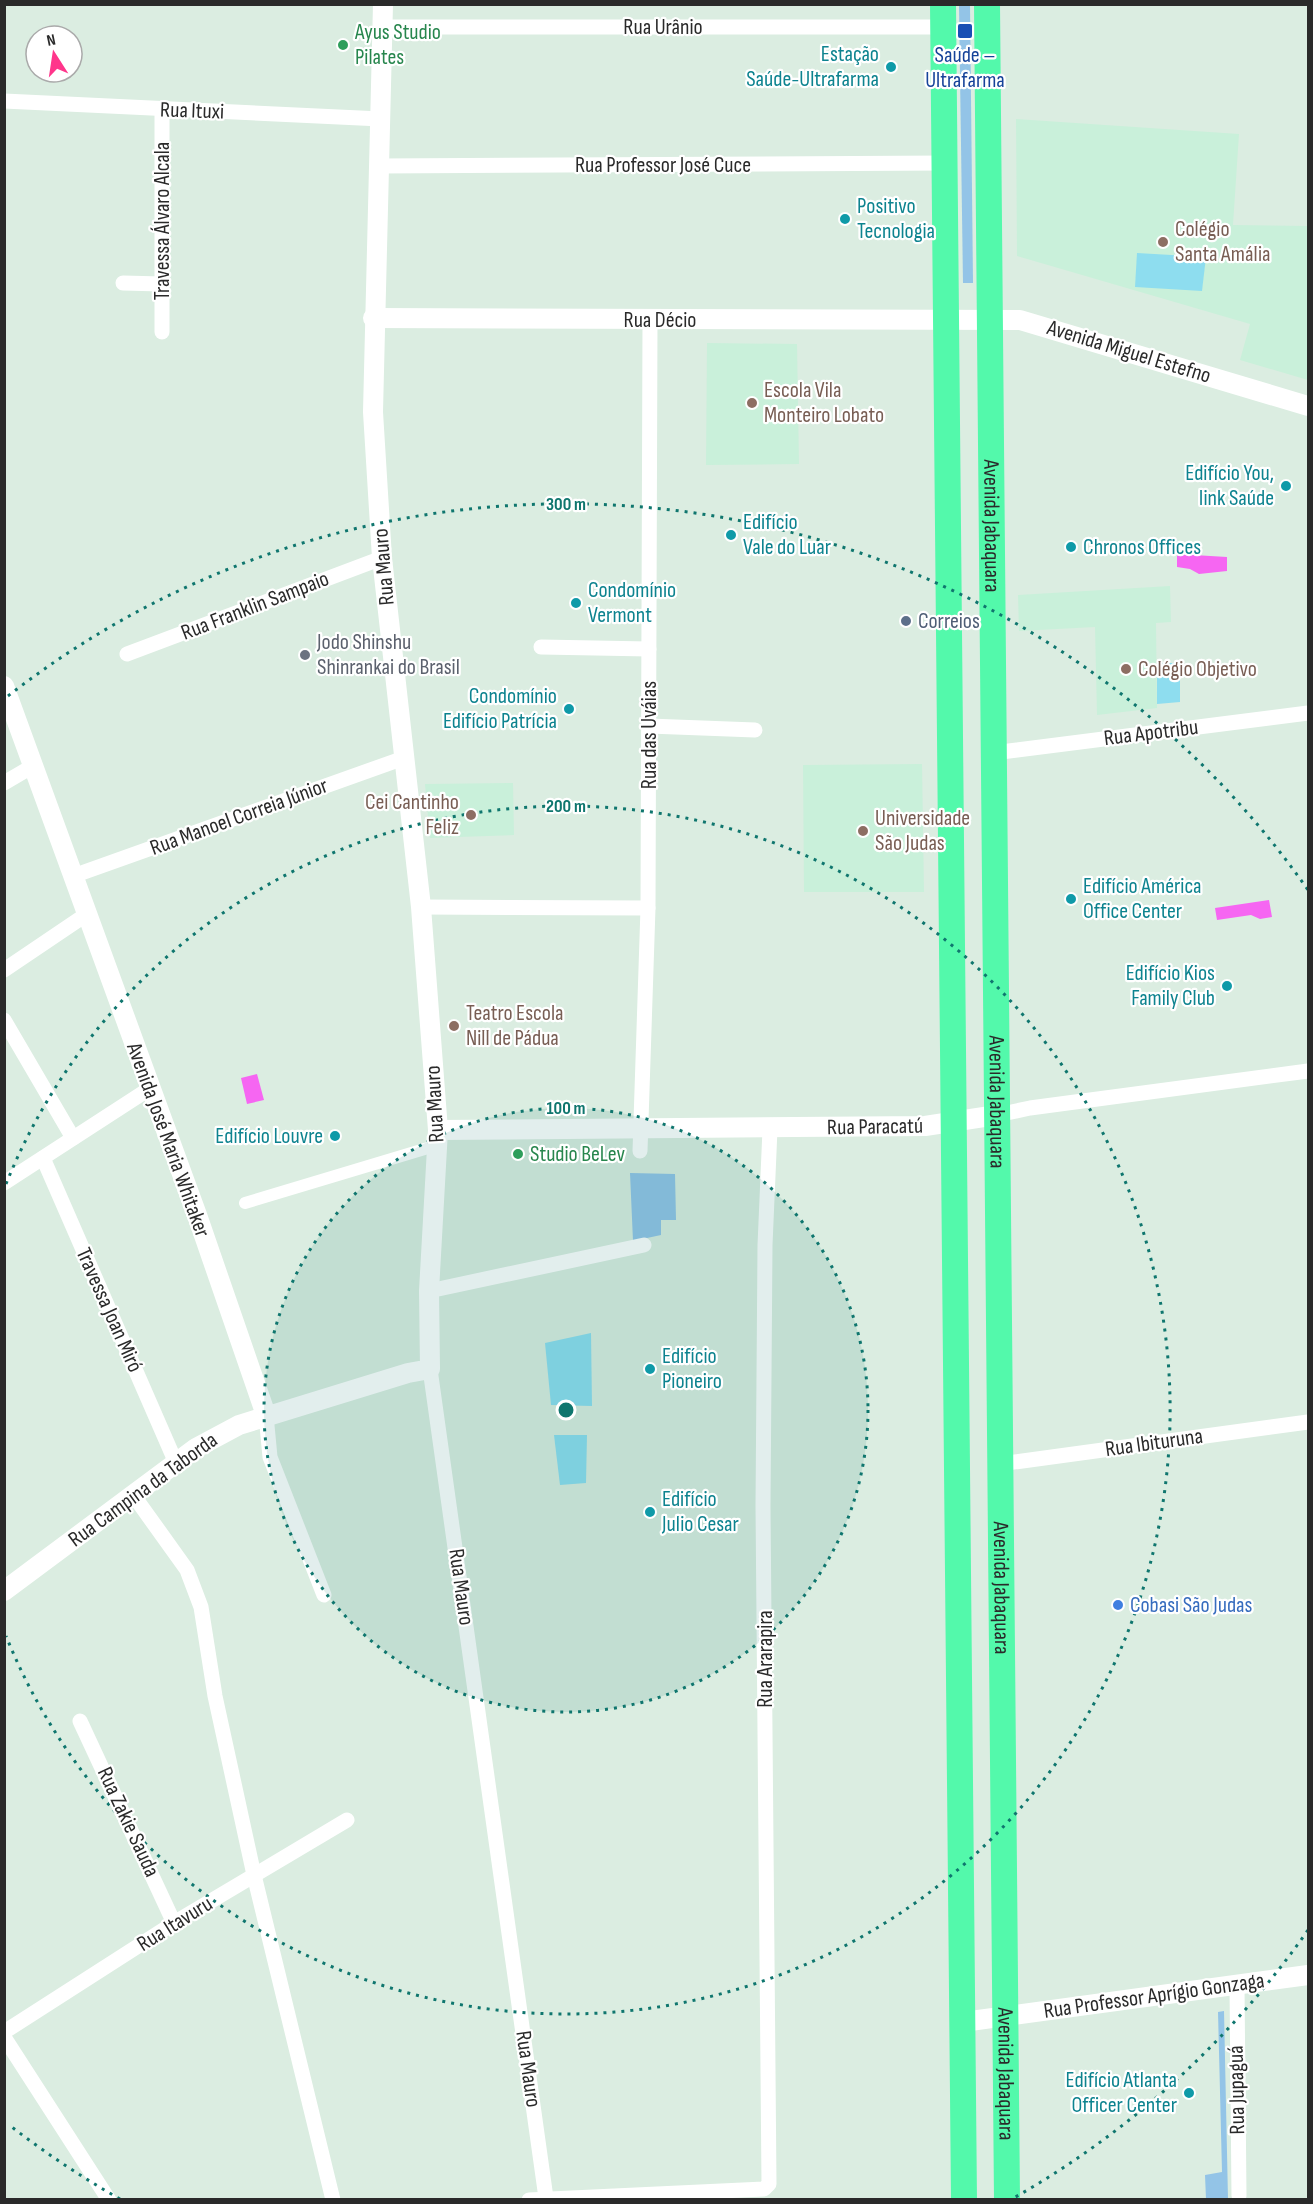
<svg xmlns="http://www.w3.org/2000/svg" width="1313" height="2204" font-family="'Sofia Sans Condensed',sans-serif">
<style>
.education{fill:#c9f0da}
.green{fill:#93c4e7}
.pitch{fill:#8eddef}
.water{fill:#f666f2}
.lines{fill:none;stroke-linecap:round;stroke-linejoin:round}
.pedestrian{stroke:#fff;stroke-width:12}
.minor{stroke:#fff;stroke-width:15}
.tertiary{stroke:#fff;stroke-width:20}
.primary{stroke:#53f9ab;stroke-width:26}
.ring{fill:none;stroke:#0f766e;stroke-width:3;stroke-dasharray:3 6}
.transit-dot{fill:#1a4fb4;stroke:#fff;stroke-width:2}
.leisure-dot{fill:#2e9e5b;stroke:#fff;stroke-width:2}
.culture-dot{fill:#0f9aa8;stroke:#fff;stroke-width:2}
.education-dot{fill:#8d6e63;stroke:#fff;stroke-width:2}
.service-dot{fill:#5c6f8a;stroke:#fff;stroke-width:2}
.worship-dot{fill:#6b7280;stroke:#fff;stroke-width:2}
.shop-dot{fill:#3f7fe0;stroke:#fff;stroke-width:2}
.labels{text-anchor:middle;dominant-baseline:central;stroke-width:4.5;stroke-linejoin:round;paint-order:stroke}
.street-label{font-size:22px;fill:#2a2a2a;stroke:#fff}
.leisure-label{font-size:22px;fill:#27864d;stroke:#fff;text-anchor:start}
.culture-label{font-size:22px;fill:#0d838f;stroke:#fff;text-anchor:start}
.transit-label{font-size:22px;fill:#164399;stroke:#fff}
.education-label{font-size:22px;fill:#785e54;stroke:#fff;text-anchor:start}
.service-label{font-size:22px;fill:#4e5e75;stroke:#fff;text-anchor:start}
.worship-label{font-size:22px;fill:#5b616d;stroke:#fff;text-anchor:start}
.shop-label{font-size:22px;fill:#366cbe;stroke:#fff;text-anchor:start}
.centre{fill:#0f766e;stroke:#fff;stroke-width:3}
.ring-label{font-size:18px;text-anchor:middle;font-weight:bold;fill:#0f766e;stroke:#fff;stroke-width:4.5;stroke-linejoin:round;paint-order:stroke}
</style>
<rect width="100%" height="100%" fill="#dbede1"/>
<g class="education">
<polygon points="1016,119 1239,134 1233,225 1308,226 1308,380 1240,360 1250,324 1017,256"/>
<polygon points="707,343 797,344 799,464 706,465"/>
<polygon points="1170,586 1171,622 1156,623 1157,708 1097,715 1095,627 1019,631 1018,595"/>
<polygon points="922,764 924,892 804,892 803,765"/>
<polygon points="513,783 514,835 430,838 425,784"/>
</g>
<g class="green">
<polygon points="959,5 970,5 973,283 963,283"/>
<polygon points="630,1173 675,1174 676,1220 661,1220 661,1235 633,1241"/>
<polygon points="1224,2011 1228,2199 1206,2199 1205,2175 1222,2172 1218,2012"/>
</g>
<g class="pitch">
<polygon points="1137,253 1206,257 1202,291 1135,287"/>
<polygon points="1157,663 1180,663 1180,702 1157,704"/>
<polygon points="591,1333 592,1406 551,1405 545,1343"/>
<polygon points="554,1435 587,1435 586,1483 560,1485"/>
</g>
<g class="water">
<polygon points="1177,554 1227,557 1227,571 1199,574 1190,569 1177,567"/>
<polygon points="1269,900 1272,917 1260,919 1251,915 1217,920 1215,908"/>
<polygon points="257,1074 264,1100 247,1104 241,1078"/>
</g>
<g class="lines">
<polyline class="pedestrian" points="245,1203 438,1145"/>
<g class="minor">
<polyline points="383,27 944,27"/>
<polyline points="4,101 381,119"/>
<polyline points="162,110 162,332"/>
<polyline points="380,166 946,163"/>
<polyline points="123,283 162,284"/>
<polyline points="541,647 649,649"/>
<polyline points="127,654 382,558"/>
<polyline points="649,726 755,730"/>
<polyline points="993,753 1308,713"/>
<polyline points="4,783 33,766"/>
<polyline points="73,876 404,758"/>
<polyline points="421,907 648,908"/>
<polyline points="4,970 87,914"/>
<polyline points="4,1020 73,1138"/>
<polyline points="997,1115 1030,1108 1308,1071"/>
<polyline points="640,1151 648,908 650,320"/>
<polyline points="43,1158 176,1463"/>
<polyline points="4,1183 149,1089"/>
<polyline points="429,1291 644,1245"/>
<polyline points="430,1369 546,2198"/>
<polyline points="266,1415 270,1457 324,1595"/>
<polyline points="1000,1464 1308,1422"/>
<polyline points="134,1496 187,1570 201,1607 215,1696 254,1875 333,2200"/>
<polyline points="80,1721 174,1923"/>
<polyline points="1237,1985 1239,2196"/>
<polyline points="4,2032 174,1923 347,1820"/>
<polyline points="4,2037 109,2200"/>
<polyline points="529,2200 764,2189 769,2184 763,1506 765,1245 770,1129"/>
</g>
<g class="tertiary">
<polyline points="373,318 1020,320 1308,406"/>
<polyline points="4,686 197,1215 266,1415"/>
<polyline points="438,1130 925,1126 997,1115"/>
<polyline points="4,1591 196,1448 239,1425 408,1373 430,1369 429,1291 438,1130 421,907 382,558 373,412 383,4"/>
<polyline points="963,2022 1308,1975"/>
</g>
<g class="primary">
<polyline points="943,4 964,2200"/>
<path id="s1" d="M987 4 1007 2200"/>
</g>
</g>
<circle cx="566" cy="1410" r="302" fill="#0f766e" fill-opacity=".12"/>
<g class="ring">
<circle cx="566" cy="1410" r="302"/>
<path d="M6 1184A604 604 0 1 1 6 1636"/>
<path d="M1308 1930A906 906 0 0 1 1012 2199M120 2199A906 906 0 0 1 8 2124M8 696A906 906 0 0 1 1308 890"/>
</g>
<rect class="transit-dot" x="957" y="23" width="16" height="16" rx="3"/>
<g class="leisure-dot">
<circle cx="343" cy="45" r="6"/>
<circle cx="518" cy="1154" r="6"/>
</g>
<g class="culture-dot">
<circle cx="891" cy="67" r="6"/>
<circle cx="845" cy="219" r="6"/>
<circle cx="1286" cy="486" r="6"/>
<circle cx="731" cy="535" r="6"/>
<circle cx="1071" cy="547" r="6"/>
<circle cx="576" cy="603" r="6"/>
<circle cx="569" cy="709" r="6"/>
<circle cx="1071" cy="899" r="6"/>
<circle cx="1227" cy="986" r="6"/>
<circle cx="335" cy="1136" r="6"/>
<circle cx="650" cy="1369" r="6"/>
<circle cx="650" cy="1512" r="6"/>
<circle cx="1189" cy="2093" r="6"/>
</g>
<g class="education-dot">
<circle cx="1163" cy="242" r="6"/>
<circle cx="752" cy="403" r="6"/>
<circle cx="1126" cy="669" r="6"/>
<circle cx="471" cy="815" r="6"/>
<circle cx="863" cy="831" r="6"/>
<circle cx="454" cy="1026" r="6"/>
</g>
<circle class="service-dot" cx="906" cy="621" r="6"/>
<circle class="worship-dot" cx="305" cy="655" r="6"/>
<circle class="shop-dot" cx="1118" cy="1605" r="6"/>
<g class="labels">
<g class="street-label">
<text x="663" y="27">Rua Urânio</text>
<text transform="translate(192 111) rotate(2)">Rua Ituxi</text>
<text x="663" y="165">Rua Professor José Cuce</text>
<text transform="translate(162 221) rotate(-90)">Travessa Álvaro Alcala</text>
<text x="660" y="320">Rua Décio</text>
<text transform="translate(1129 352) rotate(17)">Avenida Miguel Estefno</text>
<text stroke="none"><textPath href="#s1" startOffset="522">Avenida Jabaquara</textPath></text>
<text transform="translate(384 567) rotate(-95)">Rua Mauro</text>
<text transform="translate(255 606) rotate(-21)">Rua Franklin Sampaio</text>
<text transform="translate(1151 733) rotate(-7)">Rua Apotribu</text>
<text transform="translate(649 735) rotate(-90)">Rua das Uváias</text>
<text transform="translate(239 817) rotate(-20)">Rua Manoel Correia Júnior</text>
<text stroke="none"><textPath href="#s1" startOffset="1098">Avenida Jabaquara</textPath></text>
<text transform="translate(435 1104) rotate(-93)">Rua Mauro</text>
<text transform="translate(875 1127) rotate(-1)">Rua Paracatú</text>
<text transform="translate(168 1140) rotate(70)">Avenida José Maria Whitaker</text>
<text transform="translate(109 1310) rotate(66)">Travessa Joan Miró</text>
<text transform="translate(1154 1443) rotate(-8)">Rua Ibituruna</text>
<text transform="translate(143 1490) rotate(-36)">Rua Campina da Taborda</text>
<text transform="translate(461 1587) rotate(82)">Rua Mauro</text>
<text stroke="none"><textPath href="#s1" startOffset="1584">Avenida Jabaquara</textPath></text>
<text transform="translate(765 1659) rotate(-90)">Rua Ararapira</text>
<text transform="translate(128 1822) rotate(65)">Rua Zakie Sauda</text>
<text transform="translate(175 1924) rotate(-32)">Rua Itavuru</text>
<text transform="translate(1154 1996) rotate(-8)">Rua Professor Aprígio Gonzaga</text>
<text transform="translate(528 2069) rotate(82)">Rua Mauro</text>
<text stroke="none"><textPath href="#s1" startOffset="2070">Avenida Jabaquara</textPath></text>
<text transform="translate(1237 2090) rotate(-91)">Rua Jupaguá</text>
</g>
<g class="leisure-label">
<text x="355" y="32">Ayus Studio<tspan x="355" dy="25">Pilates</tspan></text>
<text x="530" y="1154">Studio BeLev</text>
</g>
<g class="culture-label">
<text x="879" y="54" text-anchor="end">Estação<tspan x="879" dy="25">Saúde-Ultrafarma</tspan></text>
<text x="857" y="206">Positivo<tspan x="857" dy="25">Tecnologia</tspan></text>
<text x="1274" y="473" text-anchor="end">Edifício You,<tspan x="1274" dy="25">link Saúde</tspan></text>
<text x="743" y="522">Edifício<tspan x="743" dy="25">Vale do Luar</tspan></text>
<text x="1083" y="547">Chronos Offices</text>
<text x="588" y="590">Condomínio<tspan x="588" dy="25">Vermont</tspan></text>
<text x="557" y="696" text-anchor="end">Condomínio<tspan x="557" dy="25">Edifício Patrícia</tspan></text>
<text x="1083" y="886">Edifício América<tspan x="1083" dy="25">Office Center</tspan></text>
<text x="1215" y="973" text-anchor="end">Edifício Kios<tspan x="1215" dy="25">Family Club</tspan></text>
<text x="323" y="1136" text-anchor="end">Edifício Louvre</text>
<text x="662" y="1356">Edifício<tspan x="662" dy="25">Pioneiro</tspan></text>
<text x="662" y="1499">Edifício<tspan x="662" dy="25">Julio Cesar</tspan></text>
<text x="1177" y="2080" text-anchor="end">Edifício Atlanta<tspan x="1177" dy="25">Officer Center</tspan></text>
</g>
<g class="transit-label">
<text x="965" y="55">Saúde –<tspan x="965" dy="25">Ultrafarma</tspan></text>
</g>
<g class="education-label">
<text x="1175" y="229">Colégio<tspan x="1175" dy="25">Santa Amália</tspan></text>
<text x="764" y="390">Escola Vila<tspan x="764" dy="25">Monteiro Lobato</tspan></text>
<text x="1138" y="669">Colégio Objetivo</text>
<text x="459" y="802" text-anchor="end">Cei Cantinho<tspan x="459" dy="25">Feliz</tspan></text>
<text x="875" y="818">Universidade<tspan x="875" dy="25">São Judas</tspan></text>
<text x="466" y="1013">Teatro Escola<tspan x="466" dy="25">Nill de Pádua</tspan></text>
</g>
<g class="service-label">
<text x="918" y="621">Correios</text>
</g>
<g class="worship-label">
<text x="317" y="642">Jodo Shinshu<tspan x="317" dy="25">Shinrankai do Brasil</tspan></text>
</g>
<g class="shop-label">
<text x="1130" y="1605">Cobasi São Judas</text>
</g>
</g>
<circle cx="566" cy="1410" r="9" class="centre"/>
<g class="ring-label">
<text x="566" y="510">300 m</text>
<text x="566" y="812">200 m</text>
<text x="566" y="1114">100 m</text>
</g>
<rect width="1313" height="2204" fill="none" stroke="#2a2a2a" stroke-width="12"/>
<g transform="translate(54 54) rotate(348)"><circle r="28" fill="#ffffff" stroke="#aaaaaa" stroke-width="1.5"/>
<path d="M0-4.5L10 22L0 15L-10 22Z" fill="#ff358b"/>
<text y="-9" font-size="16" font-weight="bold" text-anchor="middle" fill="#2a2a2a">N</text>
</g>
</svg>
